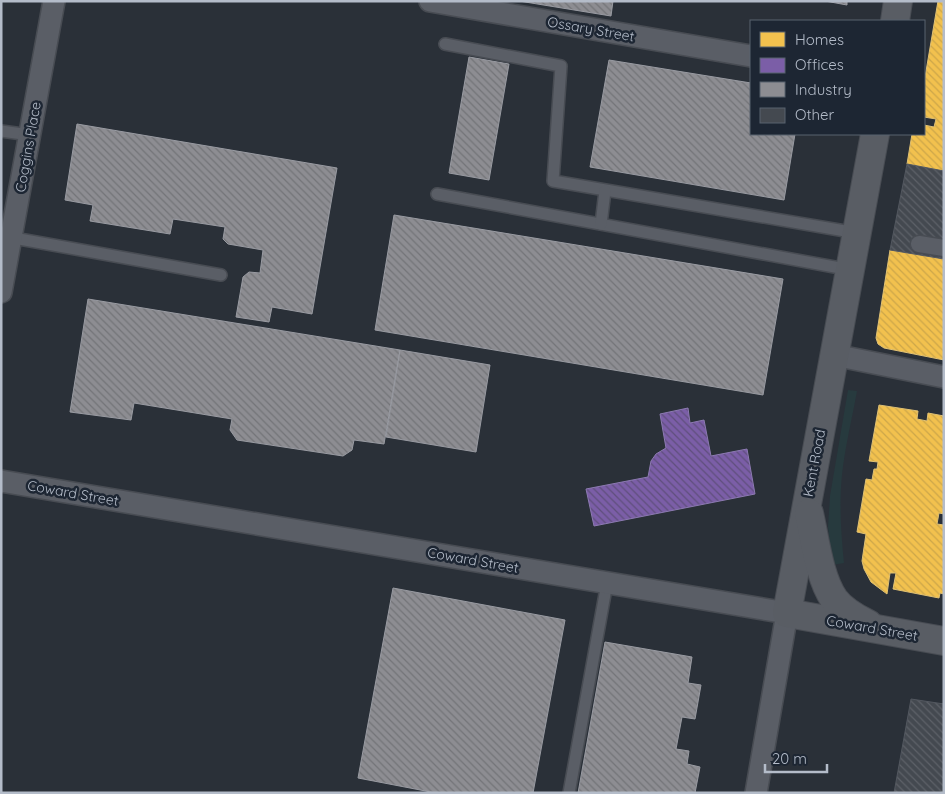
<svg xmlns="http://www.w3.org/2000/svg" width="945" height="794" font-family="Quicksand,sans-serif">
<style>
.green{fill:#273a3e}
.homes{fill:url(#homes-back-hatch);stroke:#dfc073}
.offices{fill:url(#offices-back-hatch);stroke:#8c7ab1}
.industry{fill:url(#industry-back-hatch);stroke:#999ba2}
.building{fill:url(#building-back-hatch);stroke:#52575f}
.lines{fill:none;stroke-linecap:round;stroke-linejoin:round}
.service-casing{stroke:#484c53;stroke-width:14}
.pedestrian-casing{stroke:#484c53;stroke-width:19}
.minor-casing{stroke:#484c53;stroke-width:24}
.secondary-casing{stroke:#484c53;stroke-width:30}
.service{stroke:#5a5e66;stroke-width:11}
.pedestrian{stroke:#5a5e66;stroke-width:16}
.minor{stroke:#5a5e66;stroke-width:21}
.secondary{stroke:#595d64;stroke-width:28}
.labels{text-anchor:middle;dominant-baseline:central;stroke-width:5;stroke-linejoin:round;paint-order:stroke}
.street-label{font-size:14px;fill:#b4bcc9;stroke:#1d2633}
</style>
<defs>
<pattern id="homes-back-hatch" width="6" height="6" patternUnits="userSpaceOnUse" patternTransform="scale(1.25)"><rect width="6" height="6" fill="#f2c14e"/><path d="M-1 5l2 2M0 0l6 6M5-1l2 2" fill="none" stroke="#cca64a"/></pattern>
<pattern id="offices-back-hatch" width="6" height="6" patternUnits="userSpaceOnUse" patternTransform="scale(1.25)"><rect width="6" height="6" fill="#7b5ea7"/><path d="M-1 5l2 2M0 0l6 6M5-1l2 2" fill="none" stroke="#5f4f7c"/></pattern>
<pattern id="industry-back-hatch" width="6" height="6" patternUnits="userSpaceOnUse" patternTransform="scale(1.25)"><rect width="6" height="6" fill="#8d8d92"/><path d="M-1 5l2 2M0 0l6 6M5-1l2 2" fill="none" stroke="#737478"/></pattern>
<pattern id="building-back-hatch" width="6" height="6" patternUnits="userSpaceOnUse" patternTransform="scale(1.25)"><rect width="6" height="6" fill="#444950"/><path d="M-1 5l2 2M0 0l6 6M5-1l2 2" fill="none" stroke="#5d6168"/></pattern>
</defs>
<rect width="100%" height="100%" fill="#2a3038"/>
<path class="green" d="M848 390 857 391C852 419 845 447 842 475 839 504 841 533 844 563L832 565 828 527 830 496Z"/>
<g class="homes">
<polygon points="938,1 944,1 944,171 907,164 912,134 924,134 924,125 934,127 936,119 924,117 924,83"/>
<polygon points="890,250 944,259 944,360 884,348 878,344 876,338"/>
<polygon points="879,405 918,411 917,419 927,421 928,413 944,416 944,514 939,513 937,524 944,525 944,594 940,593 939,598 893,589 896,573 890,573 887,594 871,582 864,569 862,561 866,534 857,532 866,479 872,480 874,469 877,469 878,462 869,461"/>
</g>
<polygon class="offices" points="688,408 690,423 704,420 711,456 747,449 755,494 594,526 586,489 648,477 651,461 656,454 666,448 660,414"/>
<g class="industry">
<polygon points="519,1 613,1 611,16"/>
<polygon points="825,1 847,1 847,5"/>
<polygon points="469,57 509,64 489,180 449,173"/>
<polygon points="609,60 751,83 751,134 795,134 784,200 590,167"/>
<polygon points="77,124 337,168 312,314 272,307 269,322 236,317 243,277 249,272 260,273 263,250 228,244 223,239 225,227 173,219 170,234 90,221 93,205 65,200"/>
<polygon points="394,215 783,279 763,395 375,330"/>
<polygon points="88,299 400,350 384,444 354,440 352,450 343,456 237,440 230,430 232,419 134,403 131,420 70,412"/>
<polygon points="400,350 490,365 476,452 386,437"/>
<polygon points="393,588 565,620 533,793 436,793 358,778"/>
<polygon points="605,642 692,657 688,683 701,685 695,719 682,717 676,749 689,751 687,764 700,767 695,793 578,793"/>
</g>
<g class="building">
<polygon points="907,164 944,171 944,259 890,250"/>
<polygon points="911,699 944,704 944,793 894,793"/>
</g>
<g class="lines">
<g class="service-casing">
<g id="service">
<polyline points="445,44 561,66 553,181 857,233"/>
<polyline points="1,131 30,135"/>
<polyline points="437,194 851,270"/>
<polyline points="601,224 605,191"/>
<polyline points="8,237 221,275"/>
<polyline points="569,793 607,583"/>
</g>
</g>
<g class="pedestrian-casing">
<polyline id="pedestrian" points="919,244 944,248"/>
</g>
<g class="minor-casing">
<g id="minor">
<polyline points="430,1 751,56"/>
<polyline points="1,292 54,1"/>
<polyline points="834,355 944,377"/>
<polyline points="1,481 787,613 756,793"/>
</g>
</g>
<g class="secondary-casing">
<g id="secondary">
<polyline points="895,21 898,1"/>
<polyline points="875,134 787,613 944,641"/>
<path d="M809 513C815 539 819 577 834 599 842 610 856 618 868 624"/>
</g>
</g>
<use href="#service" class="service"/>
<use href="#pedestrian" class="pedestrian"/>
<use href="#minor" class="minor"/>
<use href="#secondary" class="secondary"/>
</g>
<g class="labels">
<g class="street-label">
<text transform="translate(591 29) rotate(10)">Ossary Street</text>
<text transform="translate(28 147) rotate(-80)">Coggins Place</text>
<text transform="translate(814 463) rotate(-79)">Kent Road</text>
<text transform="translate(73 493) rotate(10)">Coward Street</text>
<text transform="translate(473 560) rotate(10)">Coward Street</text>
<text transform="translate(872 628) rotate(10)">Coward Street</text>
</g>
</g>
<rect width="945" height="794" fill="none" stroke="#b4bcc9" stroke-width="5"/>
<rect x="750" y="20" width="175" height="115" fill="#1d2633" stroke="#59626f"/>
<rect x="760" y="32" width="25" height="15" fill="#f2c14e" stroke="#59626f"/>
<text x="795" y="45" font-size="15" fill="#b4bcc9">Homes</text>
<rect x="760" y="58" width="25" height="15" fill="#7b5ea7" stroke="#59626f"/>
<text x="795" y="70" font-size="15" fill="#b4bcc9">Offices</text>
<rect x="760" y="82" width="25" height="15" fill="#8d8d92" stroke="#59626f"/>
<text x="795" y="95" font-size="15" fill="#b4bcc9">Industry</text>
<rect x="760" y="108" width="25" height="15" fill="#444950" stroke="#59626f"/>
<text x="795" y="120" font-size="15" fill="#b4bcc9">Other</text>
<path d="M765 764v8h62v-8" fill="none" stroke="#b4bcc9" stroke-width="2.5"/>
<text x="772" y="764" font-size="15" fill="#b4bcc9" stroke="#1d2633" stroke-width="4" paint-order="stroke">20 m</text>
</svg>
